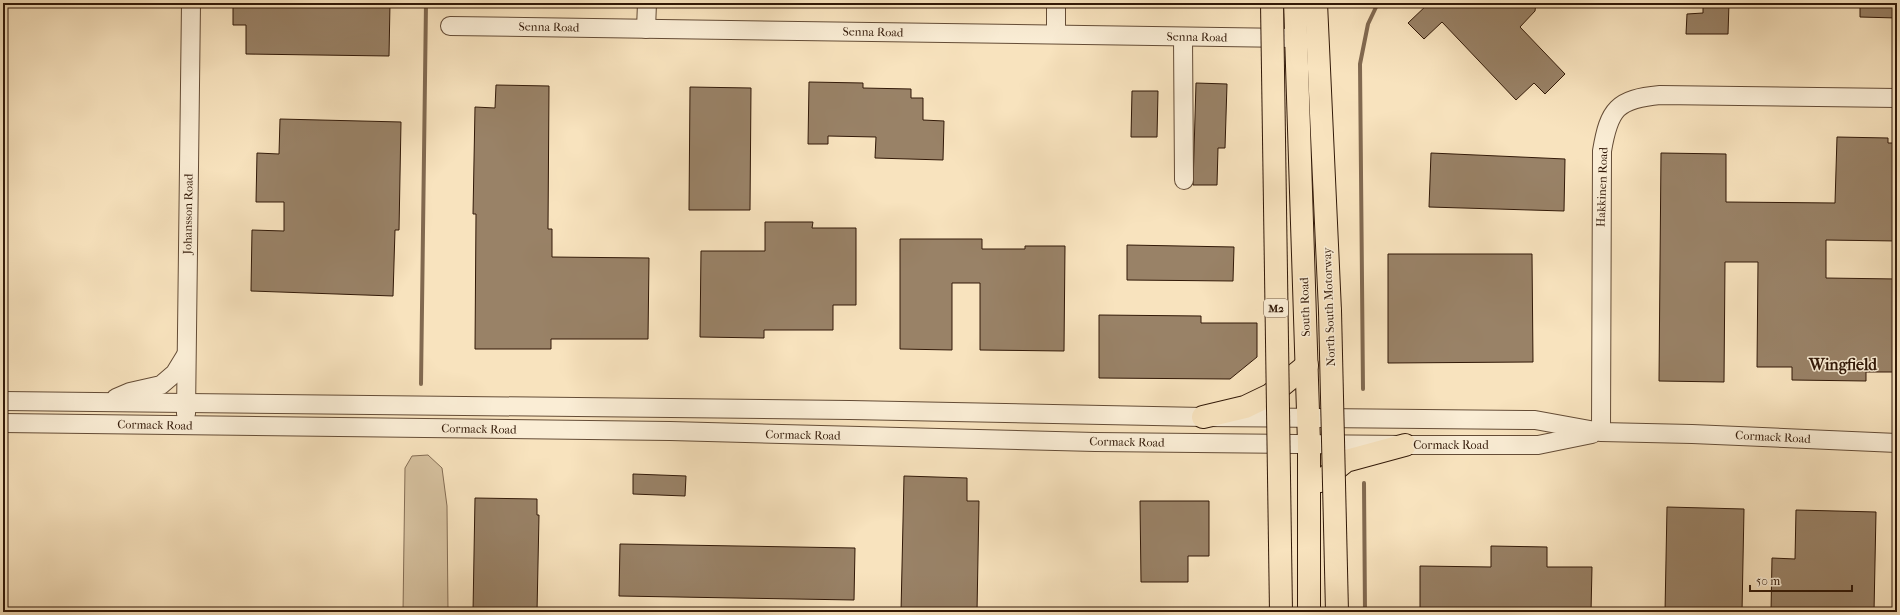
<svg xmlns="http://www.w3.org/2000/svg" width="1900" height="615" font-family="'IM FELL French Canon',serif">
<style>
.green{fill:#d6c19f;stroke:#846d54}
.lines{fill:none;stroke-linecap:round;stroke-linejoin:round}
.stream{stroke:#816950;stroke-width:4}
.building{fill:#998267;stroke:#321908}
.minor-casing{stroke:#644c36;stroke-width:20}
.major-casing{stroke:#321908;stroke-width:24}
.highway-casing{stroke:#321908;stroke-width:24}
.minor{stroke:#faedd5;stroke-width:18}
.major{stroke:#f8e3be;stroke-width:22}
.highway{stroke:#f8e3be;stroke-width:22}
.highway-bridge-casing{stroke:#321908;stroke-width:24;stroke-linecap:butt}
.highway-bridge{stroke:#f8e3be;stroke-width:22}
.labels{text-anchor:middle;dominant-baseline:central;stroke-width:3;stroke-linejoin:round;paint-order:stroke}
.shield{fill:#faedd5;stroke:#6e5946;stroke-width:1}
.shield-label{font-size:11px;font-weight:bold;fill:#321908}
.street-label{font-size:12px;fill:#321908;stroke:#faedd5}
.district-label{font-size:16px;font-weight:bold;fill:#321908;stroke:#faedd5}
</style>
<rect width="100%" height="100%" fill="#f8e3be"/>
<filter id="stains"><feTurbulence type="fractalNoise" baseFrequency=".005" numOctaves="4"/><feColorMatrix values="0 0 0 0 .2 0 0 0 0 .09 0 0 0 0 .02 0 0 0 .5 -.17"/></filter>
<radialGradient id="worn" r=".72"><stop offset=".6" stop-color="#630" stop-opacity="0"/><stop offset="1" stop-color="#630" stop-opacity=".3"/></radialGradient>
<polygon class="green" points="428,455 442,468 447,506 448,612 403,612 405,468 412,456"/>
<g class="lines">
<g class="stream">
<polyline points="421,384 426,3"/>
<polyline points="1363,389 1360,64 1368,24 1378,3"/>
<polyline points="1364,483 1365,612"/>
</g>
</g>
<g class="building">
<polygon points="233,3 390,3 389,56 246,54 246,25 233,25"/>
<polygon points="1429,3 1536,3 1535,11 1520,27 1565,74 1545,94 1534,83 1516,100 1442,22 1424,39 1408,23"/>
<polygon points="1703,3 1729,3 1728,34 1686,34 1687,14 1703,13"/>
<polygon points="1860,3 1897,3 1897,18 1860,17"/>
<polygon points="809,82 863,83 863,88 911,89 911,98 923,98 923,120 944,121 943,160 875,158 876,137 828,136 828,144 808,144"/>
<polygon points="1196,83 1227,84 1225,148 1218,148 1217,185 1193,185"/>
<polygon points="496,85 549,86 548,229 552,229 552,257 649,258 648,339 551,339 551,349 475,349 476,214 473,214 475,107 495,108"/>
<polygon points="690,87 751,88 750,210 689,210"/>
<polygon points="1132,91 1158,91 1157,137 1131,137"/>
<polygon points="280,119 401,122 399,230 395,230 393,296 251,291 252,230 284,231 284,202 256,202 257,153 279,154"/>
<polygon points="1837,137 1888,138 1888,143 1897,143 1897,241 1826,240 1826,278 1897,279 1897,372 1866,372 1866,381 1792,380 1792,367 1757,367 1758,262 1725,262 1724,382 1659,381 1661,153 1726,154 1726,202 1835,203"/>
<polygon points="1431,153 1565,159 1564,211 1429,207"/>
<polygon points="765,222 813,222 812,228 856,228 856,305 833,305 833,330 764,330 764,338 700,337 701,251 765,251"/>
<polygon points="900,239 982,239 982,249 1025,249 1025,246 1065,246 1064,351 980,350 980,283 952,283 952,350 900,349"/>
<polygon points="1127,245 1234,247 1233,281 1127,280"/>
<polygon points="1388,254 1532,254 1533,362 1388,363"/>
<polygon points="1099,315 1201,316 1201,323 1257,323 1257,357 1230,379 1099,378"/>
<polygon points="633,474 686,476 685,496 633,494"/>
<polygon points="904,476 967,478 967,501 979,501 977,612 901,612"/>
<polygon points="475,498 537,499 537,515 539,515 537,612 473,612"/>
<polygon points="1140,501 1209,501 1209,556 1188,556 1188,582 1141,582"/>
<polygon points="1667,507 1744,509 1742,612 1665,612"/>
<polygon points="1796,510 1876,512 1874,612 1771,612 1772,558 1795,559"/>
<polygon points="620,544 855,548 854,600 619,596"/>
<polygon points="1491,546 1547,547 1547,567 1592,567 1591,612 1420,612 1420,566 1491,567"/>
</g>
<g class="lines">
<g class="minor-casing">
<g id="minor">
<polyline points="1056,3 1056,34"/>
<polyline points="450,26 1296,38"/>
<polyline points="646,29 647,3"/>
<polyline points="1183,37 1184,180"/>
<polyline points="116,398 130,392 161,385 175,373 186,355"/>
<polyline points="3,401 850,410 1203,417 1535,420 1601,432 1692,434 1897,443"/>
<polyline points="186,414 191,3"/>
<polyline points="3,423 670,431 1095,442 1405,445 1538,445 1592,434"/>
<path d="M1601 432 1602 151C1609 109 1617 99 1660 95L1897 98"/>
</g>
</g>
<g class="major-casing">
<g id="major">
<polyline points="1295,3 1309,443 1309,612"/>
<polyline points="1203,417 1245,407 1270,395 1307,365"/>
<polyline points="1321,481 1346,461 1405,445"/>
</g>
</g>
<g class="highway-casing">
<polyline id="highway" points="1316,3 1330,311"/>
</g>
<use href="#minor" class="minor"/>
<use href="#major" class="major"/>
<use href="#highway" class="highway"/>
<g class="highway-bridge-casing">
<g id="highway-bridge">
<polyline points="1272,3 1281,612"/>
<polyline points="1330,311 1337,612"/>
</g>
</g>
<use href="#highway-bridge" class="highway-bridge"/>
</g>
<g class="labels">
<rect class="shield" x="1264" y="299" width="24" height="18" rx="3"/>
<g class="shield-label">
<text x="1276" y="308">M2</text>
</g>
<g class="street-label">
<text transform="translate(549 27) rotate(1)">Senna Road</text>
<text transform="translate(873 32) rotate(1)">Senna Road</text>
<text transform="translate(1197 37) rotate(1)">Senna Road</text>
<text transform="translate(1602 187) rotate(-88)">Hakkinen Road</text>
<text transform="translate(188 214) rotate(-89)">Johansson Road</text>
<text transform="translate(1305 307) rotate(-92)">South Road</text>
<text transform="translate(1329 307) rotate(-92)">North South Motorway</text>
<text transform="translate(155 425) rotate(1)">Cormack Road</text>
<text transform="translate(479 429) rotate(1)">Cormack Road</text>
<text transform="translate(803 435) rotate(1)">Cormack Road</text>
<text transform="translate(1773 437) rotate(3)">Cormack Road</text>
<text transform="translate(1127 442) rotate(1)">Cormack Road</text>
<text x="1451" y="445">Cormack Road</text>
</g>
<g class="district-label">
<text x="1843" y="364">Wingfield</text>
</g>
</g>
<rect width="1900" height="615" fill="none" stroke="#f8e3be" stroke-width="16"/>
<rect x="4" y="4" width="1892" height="607" fill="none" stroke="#321908" stroke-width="2"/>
<rect x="8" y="8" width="1884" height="599" fill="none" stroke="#321908"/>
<path d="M1750 585v6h102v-6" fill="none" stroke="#321908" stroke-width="2"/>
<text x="1756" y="585" font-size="12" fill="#321908" stroke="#faedd5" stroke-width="3" paint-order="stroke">50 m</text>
<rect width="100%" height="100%" filter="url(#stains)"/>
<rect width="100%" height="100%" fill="url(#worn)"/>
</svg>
